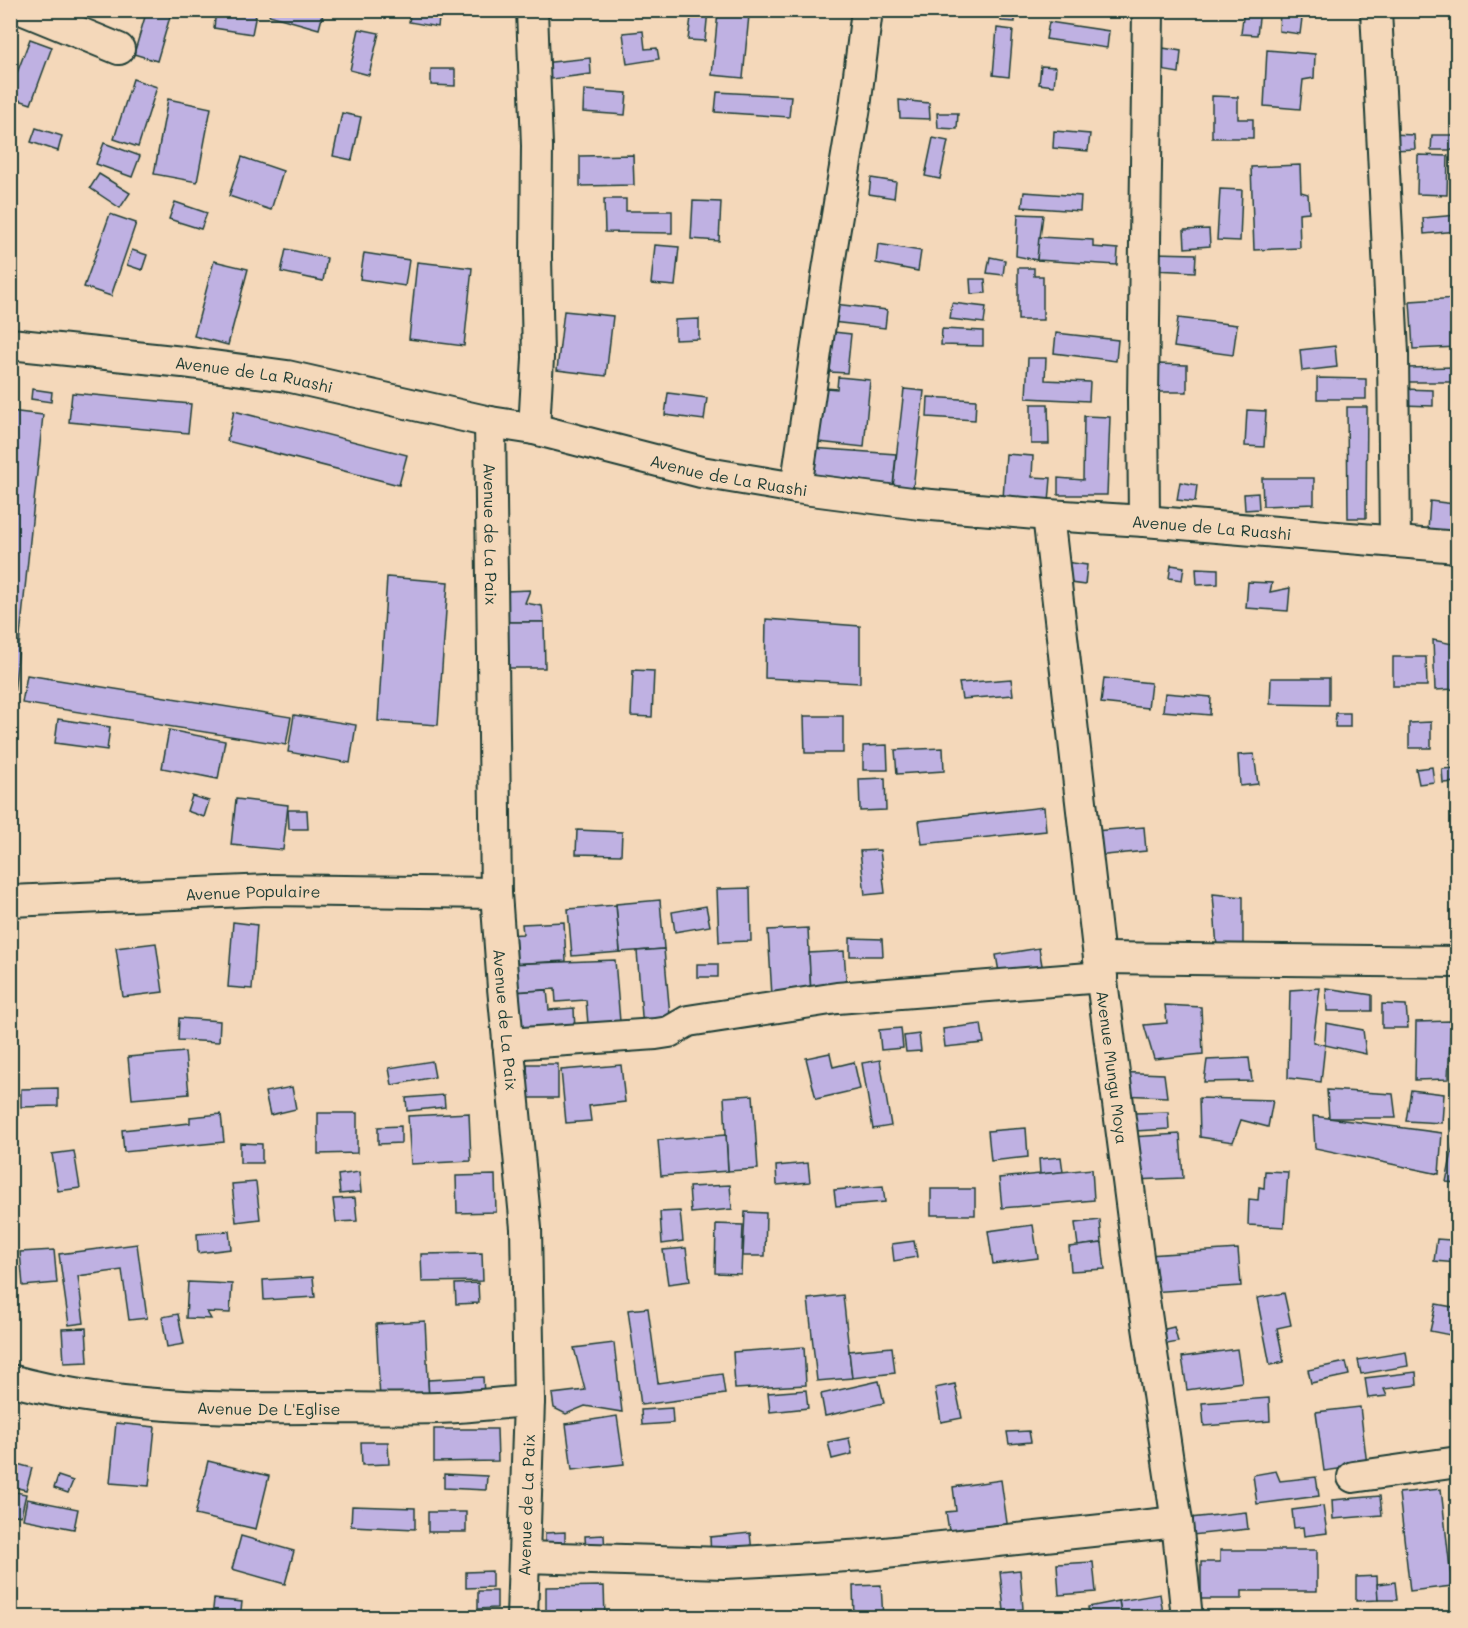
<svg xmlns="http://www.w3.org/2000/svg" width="1468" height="1628" font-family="Mali,sans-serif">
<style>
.building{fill:#bfb1e2;stroke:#1f3d34;stroke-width:1.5}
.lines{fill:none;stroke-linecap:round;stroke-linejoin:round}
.minor-casing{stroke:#1f3d34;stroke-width:34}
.minor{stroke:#f4d8ba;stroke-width:30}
.labels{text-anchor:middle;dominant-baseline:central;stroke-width:5;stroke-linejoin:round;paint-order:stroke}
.street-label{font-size:16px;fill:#1f3d34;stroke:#f4d8ba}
</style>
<rect width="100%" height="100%" fill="#f4d8ba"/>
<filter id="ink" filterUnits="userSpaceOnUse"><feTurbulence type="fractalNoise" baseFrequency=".0167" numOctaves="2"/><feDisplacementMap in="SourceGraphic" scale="12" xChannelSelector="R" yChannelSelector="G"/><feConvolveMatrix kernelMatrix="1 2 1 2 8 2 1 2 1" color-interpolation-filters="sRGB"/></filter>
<g filter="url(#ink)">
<g class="building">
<polygon points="147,10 172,10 157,61 134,54"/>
<polygon points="216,10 232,10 256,14 252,34 214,28"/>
<polygon points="270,10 324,10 319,29 269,15"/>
<polygon points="411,10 440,10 438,27 409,22"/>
<polygon points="692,10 708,10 705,41 688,40"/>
<polygon points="901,10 947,10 946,17"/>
<polygon points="1001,10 1015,10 1015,22 1001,21"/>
<polygon points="1244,10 1260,10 1257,35 1241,34"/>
<polygon points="1280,10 1303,10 1300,34 1279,31"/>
<polygon points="718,12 749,15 743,78 712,75"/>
<polygon points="1049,22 1109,31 1107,48 1046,39"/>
<polygon points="997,28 1013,30 1009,77 993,75"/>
<polygon points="359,29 379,33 369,75 350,70"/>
<polygon points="643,31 645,49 657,48 659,59 627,64 623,33"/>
<polygon points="30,39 52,47 31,104 10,97 10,91"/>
<polygon points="1157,47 1181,51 1179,73 1154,69"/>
<polygon points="1267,50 1315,54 1314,78 1303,80 1300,109 1264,106"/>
<polygon points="590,58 591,74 544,80 542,63"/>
<polygon points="1041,66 1056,67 1054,86 1039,84"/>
<polygon points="431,69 455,69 455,86 431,85"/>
<polygon points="133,79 157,87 138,147 114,139"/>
<polygon points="584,90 627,93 625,115 583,112"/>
<polygon points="717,92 791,96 789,117 715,112"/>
<polygon points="1212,96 1238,97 1238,119 1253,119 1253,138 1212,138"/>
<polygon points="168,99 211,108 197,182 154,174"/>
<polygon points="899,100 929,103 930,119 900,118"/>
<polygon points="342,113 361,117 352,160 333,156"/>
<polygon points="937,113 958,113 957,129 938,128"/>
<polygon points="36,128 62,136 58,151 31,142"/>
<polygon points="1054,131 1090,134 1088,151 1053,148"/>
<polygon points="1391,134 1414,135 1415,149 1393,150"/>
<polygon points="1432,135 1458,135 1458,150 1431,150"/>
<polygon points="933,138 948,141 940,179 925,176"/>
<polygon points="104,143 140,156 132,177 96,164"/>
<polygon points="633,155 634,185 580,186 580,156"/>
<polygon points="1418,155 1448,156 1447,195 1417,194"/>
<polygon points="242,157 283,171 271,210 229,196"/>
<polygon points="1300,165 1301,192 1308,194 1309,212 1299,213 1300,248 1254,250 1251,167"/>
<polygon points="99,174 130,193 120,208 90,188"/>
<polygon points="871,178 896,182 894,198 869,194"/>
<polygon points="1220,189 1242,190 1240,241 1217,240"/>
<polygon points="1024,192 1081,196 1080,211 1022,207"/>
<polygon points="604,199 626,199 626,211 672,211 672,233 605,232"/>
<polygon points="693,201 721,202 719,241 691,239"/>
<polygon points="175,202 207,213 201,229 169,219"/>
<polygon points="110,214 136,223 111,296 84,287"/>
<polygon points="1018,214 1043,215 1037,260 1016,256"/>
<polygon points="1458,215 1458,231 1424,234 1423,218"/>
<polygon points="1209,229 1210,246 1185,248 1184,230"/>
<polygon points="1039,237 1093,240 1093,247 1118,249 1117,265 1037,260"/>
<polygon points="878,244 921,251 918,271 876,263"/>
<polygon points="655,245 679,247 675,286 651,284"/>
<polygon points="286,249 327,258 323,281 281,272"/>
<polygon points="132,250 147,255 142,270 127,265"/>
<polygon points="364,253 409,260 405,286 360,279"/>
<polygon points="1154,253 1196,254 1195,272 1154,270"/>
<polygon points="990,257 1005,260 1003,275 987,273"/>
<polygon points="214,261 248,269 228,345 194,336"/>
<polygon points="417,262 472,268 464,346 409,339"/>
<polygon points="1018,268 1034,268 1034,276 1043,276 1043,320 1018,320"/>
<polygon points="970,279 985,279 986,293 971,294"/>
<polygon points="1458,298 1458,347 1413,349 1410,301"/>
<polygon points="825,303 887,310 885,328 823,321"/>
<polygon points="952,303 986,307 984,323 950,319"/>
<polygon points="564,311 613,316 606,376 557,370"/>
<polygon points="1178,318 1237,325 1233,355 1174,347"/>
<polygon points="699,319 699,339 675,340 675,320"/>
<polygon points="942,329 983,331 983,346 941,345"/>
<polygon points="833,332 851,334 847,373 830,372"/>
<polygon points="1056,333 1118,340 1116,361 1054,353"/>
<polygon points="1335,346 1337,367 1302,371 1300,350"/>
<polygon points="1028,358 1046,358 1045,380 1090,382 1089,401 1026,398"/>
<polygon points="1158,364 1187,365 1187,392 1158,392"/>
<polygon points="1456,367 1457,382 1405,382 1405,368"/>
<polygon points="838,377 870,380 864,447 809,441 814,387 837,389"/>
<polygon points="1317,378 1366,379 1366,399 1317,399"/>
<polygon points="32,389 52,392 51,402 31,399"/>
<polygon points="904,389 924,391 913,488 893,486"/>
<polygon points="1403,389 1433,390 1433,406 1402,405"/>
<polygon points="72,393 191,404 188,433 69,422"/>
<polygon points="668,393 707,398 704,420 665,415"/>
<polygon points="928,397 976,400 975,420 927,417"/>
<polygon points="1031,404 1048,404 1049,444 1031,444"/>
<polygon points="1347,407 1367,407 1366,518 1348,518"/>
<polygon points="1247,410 1266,411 1264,447 1245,446"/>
<polygon points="10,411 43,415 13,704 10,703"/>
<polygon points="234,411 407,455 399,485 227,441"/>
<polygon points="1084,416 1110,417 1107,495 1058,495 1058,478 1083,480"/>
<polygon points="811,448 896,454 893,486 809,479"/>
<polygon points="1006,454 1033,456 1032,477 1051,478 1049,503 1003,499"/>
<polygon points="1262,478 1314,478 1314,504 1263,506"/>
<polygon points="1180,482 1197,485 1195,502 1177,500"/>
<polygon points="1258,493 1259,509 1245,510 1244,494"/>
<polygon points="1430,501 1454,504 1452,533 1428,531"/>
<polygon points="1065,562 1087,565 1085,585 1063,582"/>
<polygon points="1171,565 1184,567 1182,580 1169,578"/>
<polygon points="1196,568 1218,569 1218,584 1197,585"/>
<polygon points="387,577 448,582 438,725 378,721"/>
<polygon points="1248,582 1272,583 1270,592 1290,588 1288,611 1246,608"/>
<polygon points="530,590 525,603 542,606 544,622 504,622 496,603 508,604 506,591"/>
<polygon points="766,619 860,626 860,683 765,678"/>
<polygon points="504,622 544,622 545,668 504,668"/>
<polygon points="1433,640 1453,644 1455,689 1435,690"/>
<polygon points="1453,644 1458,645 1458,679 1456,679"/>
<polygon points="1393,657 1426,657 1427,686 1393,686"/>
<polygon points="633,670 654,671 652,717 631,716"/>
<polygon points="27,675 291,717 286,745 22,703"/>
<polygon points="1104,678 1151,683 1148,708 1101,703"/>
<polygon points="1271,678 1329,678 1329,705 1270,704"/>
<polygon points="1011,679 1013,695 962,699 959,683"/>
<polygon points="1165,693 1211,697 1210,715 1163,711"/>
<polygon points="1336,713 1350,713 1350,727 1335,727"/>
<polygon points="294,715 356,725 350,763 288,752"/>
<polygon points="804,716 843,716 843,753 805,753"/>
<polygon points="58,719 110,727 107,750 55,743"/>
<polygon points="1431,722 1431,748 1409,748 1409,723"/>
<polygon points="169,730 225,741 218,779 162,768"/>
<polygon points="887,745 888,770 863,770 863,746"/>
<polygon points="943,748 944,771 897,774 895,750"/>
<polygon points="1254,754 1258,784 1240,786 1238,755"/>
<polygon points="1432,767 1434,782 1419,784 1416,769"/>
<polygon points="1458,768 1458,782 1443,783 1442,769"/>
<polygon points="885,778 886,810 860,811 859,779"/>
<polygon points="192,796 209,801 204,817 187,811"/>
<polygon points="236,799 288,805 283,850 231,845"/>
<polygon points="1044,807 1046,831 922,844 919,821"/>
<polygon points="288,810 307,810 308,829 289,829"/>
<polygon points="1144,827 1146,851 1096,856 1094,831"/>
<polygon points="577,830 622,832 621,855 576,854"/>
<polygon points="880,850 885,893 865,895 860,851"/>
<polygon points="750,888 751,941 719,942 717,889"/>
<polygon points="1213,894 1243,897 1243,948 1217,948"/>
<polygon points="660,900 664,949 620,952 616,904"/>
<polygon points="616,905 620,952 572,956 568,909"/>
<polygon points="706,906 710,926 675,932 672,912"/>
<polygon points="233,922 257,925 252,989 228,987"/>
<polygon points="564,922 566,961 508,964 507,935 523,934 522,924"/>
<polygon points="808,928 811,994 772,996 768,930"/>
<polygon points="850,938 882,939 883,956 850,956"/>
<polygon points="156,943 163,992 123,997 116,948"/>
<polygon points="1039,948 1043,971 1000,978 996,955"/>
<polygon points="664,949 671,1027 643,1029 637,951"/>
<polygon points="844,951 847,991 811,994 809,953"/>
<polygon points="615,960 620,1022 588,1024 586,1000 556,1002 555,989 513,992 508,964"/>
<rect x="697" y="964" width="21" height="13"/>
<polygon points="1320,988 1313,1042 1325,1045 1321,1082 1288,1078 1290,990"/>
<polygon points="1326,988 1372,995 1372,1011 1327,1011"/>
<polygon points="1453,989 1458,989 1458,1015 1451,1015"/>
<polygon points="547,990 549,1010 574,1008 575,1032 516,1035 513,992"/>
<polygon points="1382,1004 1406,1005 1408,1028 1382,1028"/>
<polygon points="1165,1005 1201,1007 1203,1054 1154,1059 1144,1025 1167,1023"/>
<polygon points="179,1018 220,1021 219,1042 178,1040"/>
<polygon points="1451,1021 1448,1079 1415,1080 1416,1022"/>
<polygon points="1326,1023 1363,1030 1366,1054 1325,1045"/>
<polygon points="981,1024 984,1043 945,1047 943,1029"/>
<polygon points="901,1028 903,1048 881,1050 879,1030"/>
<polygon points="919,1034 921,1051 906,1052 904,1036"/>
<polygon points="185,1052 189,1094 132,1099 128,1057"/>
<polygon points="830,1053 833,1067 854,1062 860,1089 816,1099 806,1058"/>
<polygon points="1249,1058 1252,1081 1204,1082 1207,1060"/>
<polygon points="880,1060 891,1126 873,1129 862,1063"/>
<polygon points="432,1061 435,1077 392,1085 389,1068"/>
<polygon points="527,1064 558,1064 558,1098 528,1098"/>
<polygon points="621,1065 625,1102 589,1106 591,1121 566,1123 561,1070"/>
<polygon points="1114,1072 1164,1074 1167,1097 1120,1095"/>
<polygon points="292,1087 296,1109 270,1115 265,1092"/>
<polygon points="58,1088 58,1106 21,1107 21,1089"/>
<polygon points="1327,1090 1393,1094 1396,1118 1329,1118"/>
<polygon points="1411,1090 1444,1094 1442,1123 1406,1121"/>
<polygon points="444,1095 445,1107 407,1111 406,1098"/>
<polygon points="753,1095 758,1169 728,1171 724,1097"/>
<polygon points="1199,1098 1273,1100 1268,1127 1241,1120 1233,1142 1200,1137"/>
<rect x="1452" y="1107" width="6" height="24"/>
<polygon points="1168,1112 1169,1129 1135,1131 1134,1113"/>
<polygon points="318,1113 357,1113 357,1153 318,1154"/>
<polygon points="469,1113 471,1161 411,1164 408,1116"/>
<polygon points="221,1114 224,1142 124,1152 122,1130 190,1123 190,1117"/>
<polygon points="1313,1116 1442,1133 1439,1174 1315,1148"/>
<polygon points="401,1126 401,1143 378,1144 378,1127"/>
<polygon points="1026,1128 1028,1157 991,1161 988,1131"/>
<polygon points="1180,1134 1183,1178 1133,1180 1130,1137"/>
<polygon points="726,1135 728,1171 661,1176 658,1140"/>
<polygon points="1454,1142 1458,1143 1458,1183 1446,1182"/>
<polygon points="240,1143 262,1144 262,1163 240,1163"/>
<polygon points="74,1151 80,1188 58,1191 52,1154"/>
<polygon points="1061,1157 1063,1172 1040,1174 1039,1159"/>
<polygon points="808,1163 810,1182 777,1185 776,1166"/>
<polygon points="1092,1169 1094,1200 1002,1208 999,1178"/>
<polygon points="1265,1171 1288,1172 1284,1227 1248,1225 1249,1199 1258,1200 1259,1187 1264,1188"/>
<polygon points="359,1172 361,1192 340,1194 338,1175"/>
<polygon points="495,1175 496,1212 457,1213 456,1176"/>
<polygon points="256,1182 260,1219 236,1222 232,1184"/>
<polygon points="730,1185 732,1209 691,1213 689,1187"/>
<polygon points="883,1186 885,1202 836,1206 834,1190"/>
<rect x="931" y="1189" width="44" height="26"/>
<polygon points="355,1198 357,1221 336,1222 333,1199"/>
<polygon points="680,1211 683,1241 662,1244 660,1212"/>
<polygon points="745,1212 766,1213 765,1256 743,1256"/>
<polygon points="1100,1220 1102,1243 1078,1246 1075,1223"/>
<polygon points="716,1224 743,1225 741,1274 715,1273"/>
<polygon points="1033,1225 1038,1258 993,1264 988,1231"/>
<polygon points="229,1231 231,1249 198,1253 197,1234"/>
<polygon points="1451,1234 1458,1235 1458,1263 1434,1261 1437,1239 1450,1240"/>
<polygon points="914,1241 917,1257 894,1261 892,1244"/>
<polygon points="1102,1243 1105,1269 1071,1271 1069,1247"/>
<polygon points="137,1244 147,1318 129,1320 122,1270 78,1276 84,1323 69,1325 59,1254"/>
<polygon points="686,1248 690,1281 668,1284 663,1250"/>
<polygon points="1238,1249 1241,1286 1150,1292 1148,1255"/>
<polygon points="54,1250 57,1283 23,1286 20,1252"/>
<polygon points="482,1253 483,1281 422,1282 421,1254"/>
<polygon points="313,1277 315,1297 264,1300 263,1280"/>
<polygon points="188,1282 232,1284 230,1313 207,1312 211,1319 186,1318"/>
<polygon points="478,1283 479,1303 456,1304 455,1284"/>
<polygon points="1284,1293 1291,1325 1277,1328 1284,1362 1270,1365 1257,1298"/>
<polygon points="843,1295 852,1378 817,1381 808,1299"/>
<polygon points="1436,1304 1458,1308 1458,1325 1455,1336 1430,1331"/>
<polygon points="648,1308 658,1383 722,1374 725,1394 641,1405 628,1310"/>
<polygon points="178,1314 184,1344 167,1347 162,1317"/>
<polygon points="425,1321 429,1398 380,1400 376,1324"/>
<polygon points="1174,1327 1178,1342 1157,1346 1153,1332"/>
<polygon points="86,1328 88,1362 64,1363 62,1329"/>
<polygon points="614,1343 622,1412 585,1406 566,1414 554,1408 552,1394 585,1390 574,1348"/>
<polygon points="804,1347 806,1385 735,1389 733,1352"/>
<polygon points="892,1347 895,1373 852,1378 849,1351"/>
<polygon points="1237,1349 1242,1382 1187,1390 1182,1357"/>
<polygon points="1406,1352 1408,1366 1361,1374 1358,1360"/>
<polygon points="1346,1362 1349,1375 1311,1383 1308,1370"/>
<polygon points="1416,1372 1417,1385 1384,1389 1387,1396 1368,1398 1365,1378"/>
<polygon points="483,1377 484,1395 429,1398 428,1380"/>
<polygon points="879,1381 884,1403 825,1416 821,1394"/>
<polygon points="955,1384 962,1418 941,1422 935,1388"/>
<polygon points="806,1390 808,1408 770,1412 768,1393"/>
<polygon points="1269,1398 1270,1421 1204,1426 1202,1403"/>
<polygon points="1360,1407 1367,1465 1324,1471 1316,1412"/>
<polygon points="672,1408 673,1423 642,1425 641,1410"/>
<polygon points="617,1416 624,1464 572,1470 566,1424"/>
<polygon points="116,1423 155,1427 149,1486 110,1483"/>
<polygon points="434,1429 497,1429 498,1461 434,1462"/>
<polygon points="1029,1431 1031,1442 1009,1444 1007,1432"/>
<polygon points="849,1438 852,1454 832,1459 828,1442"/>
<polygon points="361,1442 388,1442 389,1464 362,1465"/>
<polygon points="208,1461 269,1476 256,1529 195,1515"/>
<polygon points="10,1462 32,1468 26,1490 10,1486"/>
<polygon points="1276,1471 1280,1481 1316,1477 1319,1496 1257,1504 1253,1475"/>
<polygon points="444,1474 487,1476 486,1490 444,1488"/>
<polygon points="58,1476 73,1481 68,1493 54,1488"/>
<polygon points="1001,1480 1008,1530 950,1537 946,1512 956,1511 953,1487"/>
<polygon points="1441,1489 1452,1586 1410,1591 1399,1493"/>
<polygon points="10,1491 26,1494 21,1516 10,1514"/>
<polygon points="1380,1496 1382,1515 1333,1519 1332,1500"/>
<polygon points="27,1499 78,1509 74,1529 23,1519"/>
<polygon points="352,1506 415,1508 415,1529 351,1526"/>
<polygon points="1323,1506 1327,1533 1304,1536 1303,1527 1294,1528 1292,1510"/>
<rect x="428" y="1512" width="38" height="20"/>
<polygon points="1246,1512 1248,1529 1192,1535 1190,1518"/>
<polygon points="565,1532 565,1544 545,1545 545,1533"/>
<polygon points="750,1533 752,1552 711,1556 710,1537"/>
<polygon points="604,1535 605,1552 586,1553 585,1536"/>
<polygon points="241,1536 294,1551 285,1584 232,1569"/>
<polygon points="1220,1550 1317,1550 1317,1591 1242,1591 1242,1599 1201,1599 1201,1562 1220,1562"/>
<polygon points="1093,1562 1096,1592 1059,1595 1057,1564"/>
<polygon points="1020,1570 1023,1609 1004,1611 1000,1572"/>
<polygon points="492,1571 492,1587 466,1588 466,1572"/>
<polygon points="1377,1576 1378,1600 1356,1601 1356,1577"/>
<polygon points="1395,1582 1397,1600 1378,1600 1377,1584"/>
<polygon points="881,1585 883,1618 854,1618 853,1586"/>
<polygon points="604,1586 605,1618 546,1618 546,1587"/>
<polygon points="478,1591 497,1591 497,1608 478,1609"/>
<polygon points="1160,1594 1163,1613 1122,1618 1119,1601"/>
<polygon points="214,1599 242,1602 240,1618 212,1618"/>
<polygon points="1119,1601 1122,1618 1089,1618 1088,1607"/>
</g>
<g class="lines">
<g class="minor-casing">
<g id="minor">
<polyline points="24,10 119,49"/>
<polyline points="532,10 537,146 536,256 538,358 534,429"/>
<polyline points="1376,10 1393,353 1395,542"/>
<path id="s1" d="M10 344 183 362 287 376 490 422 534 429 701 472 796 488 920 504 1048 515 1144 521 1458 547"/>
<path id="s2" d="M490 422 496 893 503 988 526 1228 529 1401 522 1618"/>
<polyline points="796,488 828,270 855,107 867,10"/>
<path id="s3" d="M1048 515 1099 958 1141 1280 1177 1522 1187 1618"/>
<polyline points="1144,521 1143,399 1148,10"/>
<path id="s4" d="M10 901 268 890 496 893"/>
<polyline points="1099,958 1458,962"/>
<polyline points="508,1044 656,1034 669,1032 688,1021 837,998 1102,977"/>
<path id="s5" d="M10 1380C109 1407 213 1409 314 1408 355 1408 397 1409 438 1408 468 1407 499 1403 529 1401"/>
<polyline points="1353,1477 1458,1462"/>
<polyline points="525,1557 724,1563 866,1555 1177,1522"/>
</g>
</g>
<use href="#minor" class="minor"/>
</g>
</g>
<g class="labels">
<g class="street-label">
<text stroke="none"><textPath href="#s1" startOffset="246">Avenue de La Ruashi</textPath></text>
<text stroke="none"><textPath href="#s1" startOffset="732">Avenue de La Ruashi</textPath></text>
<text stroke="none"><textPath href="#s1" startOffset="1218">Avenue de La Ruashi</textPath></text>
<text stroke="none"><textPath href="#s2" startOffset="112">Avenue de La Paix</textPath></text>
<text stroke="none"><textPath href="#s4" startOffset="243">Avenue Populaire</textPath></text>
<text stroke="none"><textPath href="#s2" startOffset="598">Avenue de La Paix</textPath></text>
<text stroke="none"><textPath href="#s3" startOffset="556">Avenue Mungu Moya</textPath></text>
<text stroke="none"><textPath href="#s5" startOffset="261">Avenue De L'Eglise</textPath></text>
<text transform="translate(526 1505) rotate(-88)">Avenue de La Paix</text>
</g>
</g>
<rect width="1468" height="1628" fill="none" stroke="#f4d8ba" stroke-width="36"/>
<rect x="18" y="18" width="1432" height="1592" fill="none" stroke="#1f3d34" stroke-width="2" filter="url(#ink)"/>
</svg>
